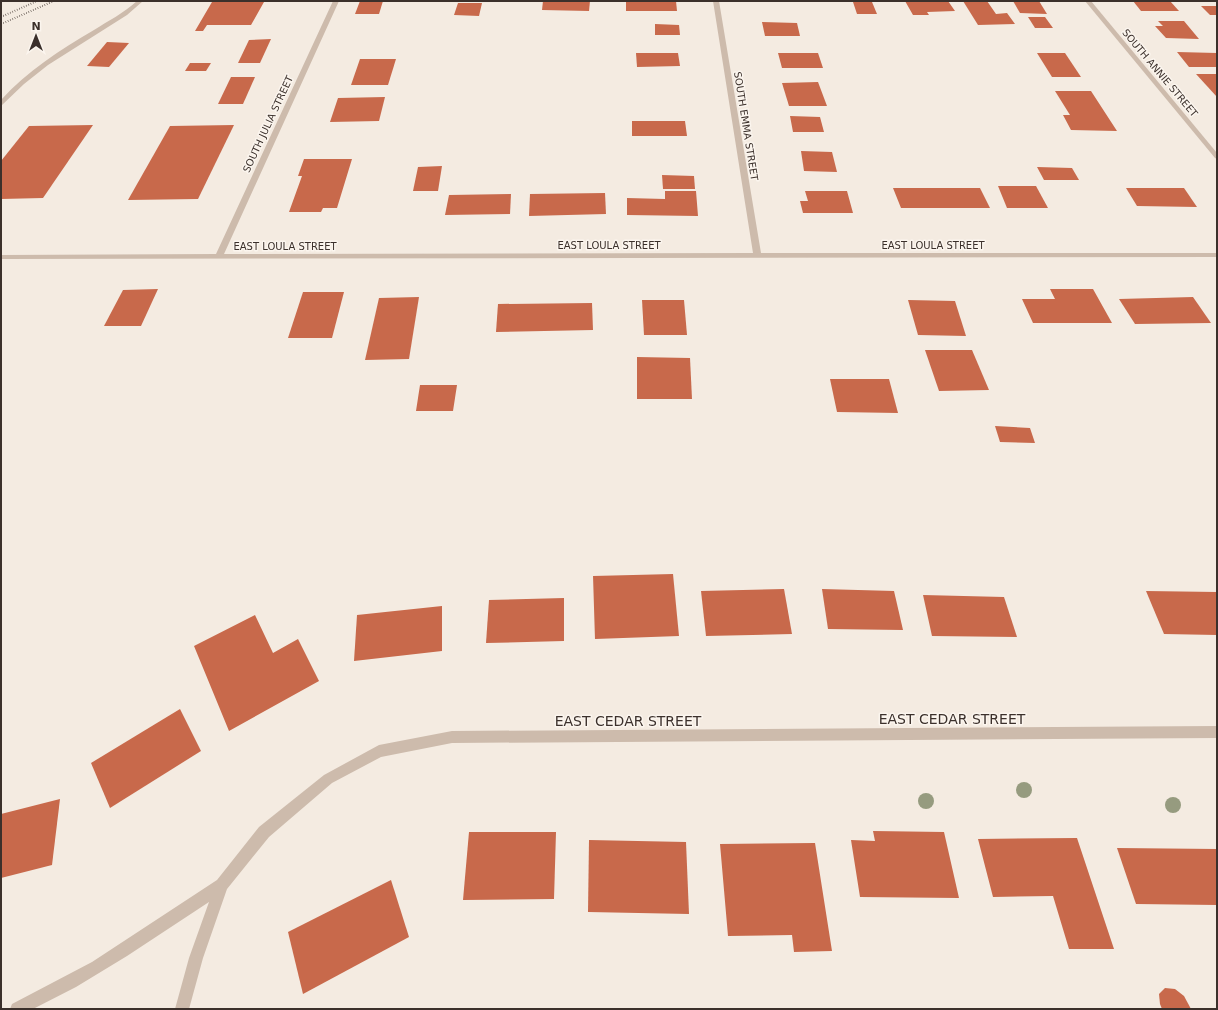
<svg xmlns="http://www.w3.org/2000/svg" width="1218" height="1010" font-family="'DejaVu Sans',sans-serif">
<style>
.building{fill:#c8694b}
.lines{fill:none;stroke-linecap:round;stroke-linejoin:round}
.street{fill:#cdbbac;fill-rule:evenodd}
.rail{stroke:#3b302b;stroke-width:2;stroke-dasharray:0.5 2;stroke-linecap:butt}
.tree{fill:#969b7f}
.labels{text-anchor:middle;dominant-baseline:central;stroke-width:3;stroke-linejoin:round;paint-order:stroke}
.far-street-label{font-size:10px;fill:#3b302b;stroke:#fbf5ee}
.near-street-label{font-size:14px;fill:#3b302b;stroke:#fbf5ee}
</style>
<rect width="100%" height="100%" fill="#f4ebe1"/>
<g class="building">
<polygon points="360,1 383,1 379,14 355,14"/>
<polygon points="543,1 590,1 589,11 542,10"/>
<polygon points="626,1 676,1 677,11 626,11"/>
<polygon points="905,1 948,1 955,11 927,12 929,15 913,15"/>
<polygon points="963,1 987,1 996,14 1007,13 1015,24 978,25"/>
<polygon points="1013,1 1039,1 1047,14 1020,13"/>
<polygon points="1133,1 1170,1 1179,11 1141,11"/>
<polygon points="212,2 264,2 251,25 207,25 203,31 195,31"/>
<polygon points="853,2 872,2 877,14 857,14"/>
<polygon points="458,3 482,3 479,16 454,15"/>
<polygon points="1201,6 1217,6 1217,15 1210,15"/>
<polygon points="1028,17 1045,17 1053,28 1035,28"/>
<polygon points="1158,21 1184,21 1199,39 1166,38 1155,26 1163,26"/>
<polygon points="762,22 797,23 800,36 765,36"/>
<polygon points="655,24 679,25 680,35 655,35"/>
<polygon points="271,39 260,63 238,63 249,40"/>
<polygon points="107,42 129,43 109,67 87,66"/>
<polygon points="1177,52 1217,53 1217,67 1189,67"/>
<polygon points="636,53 678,53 680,66 637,67"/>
<polygon points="778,53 818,53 823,68 782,68"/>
<polygon points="1037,53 1065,53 1081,77 1052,77"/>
<polygon points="360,59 396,59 388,85 351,85"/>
<polygon points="190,63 211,63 206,71 185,71"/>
<polygon points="1196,74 1217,74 1217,97"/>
<polygon points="231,77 255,77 243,104 218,104"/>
<polygon points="818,82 827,106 789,106 782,83"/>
<polygon points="1055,91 1091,91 1117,131 1071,130 1063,115 1070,115"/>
<polygon points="385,97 379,121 330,122 338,98"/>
<polygon points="790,116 820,117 824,132 793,132"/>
<polygon points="632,121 685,121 687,136 632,136"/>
<polygon points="93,125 43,198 1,199 1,161 29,126"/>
<polygon points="234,125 198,199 128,200 170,126"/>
<polygon points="801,151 832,152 837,172 804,171"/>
<polygon points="304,159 352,159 337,208 323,208 321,212 289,212 302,176 298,176"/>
<polygon points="442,166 438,191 413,191 418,167"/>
<polygon points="1037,167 1072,168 1079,180 1044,180"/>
<polygon points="662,175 694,176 695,189 663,189"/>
<polygon points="998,186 1036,186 1048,208 1007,208"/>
<polygon points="893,188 980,188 990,208 901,208"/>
<polygon points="1126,188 1184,188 1197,207 1137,206"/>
<polygon points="665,191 696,191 698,216 627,215 627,198 665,199"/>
<polygon points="805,191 847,191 853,213 803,213 800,201 808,201"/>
<polygon points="605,193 606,214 529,216 530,194"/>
<polygon points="511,194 510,214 445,215 449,195"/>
<polygon points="158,289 141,326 104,326 123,290"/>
<polygon points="1050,289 1093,289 1112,323 1033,323 1022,299 1055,299"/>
<polygon points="303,292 344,292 332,338 288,338"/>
<polygon points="419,297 409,359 365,360 379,298"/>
<polygon points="1193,297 1211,323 1135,324 1119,299"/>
<polygon points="642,300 684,300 687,335 644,335"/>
<polygon points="908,300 955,301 966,336 918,335"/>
<polygon points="592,303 593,330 496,332 498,304"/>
<polygon points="925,350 972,350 989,390 939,391"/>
<polygon points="637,357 690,358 692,399 637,399"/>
<polygon points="830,379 889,379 898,413 837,412"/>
<polygon points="420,385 457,385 453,411 416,411"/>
<polygon points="995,426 1030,428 1035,443 1000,442"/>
<polygon points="673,574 679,636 595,639 593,576"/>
<polygon points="784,589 792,634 706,636 701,591"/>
<polygon points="822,589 894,591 903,630 828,629"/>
<polygon points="1146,591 1217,592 1217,635 1164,634"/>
<polygon points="923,595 1004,597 1017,637 932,636"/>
<polygon points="564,598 564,641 486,643 489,600"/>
<polygon points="442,606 442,651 354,661 357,615"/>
<polygon points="255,615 273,653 298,639 319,681 229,731 194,646"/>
<polygon points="180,709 201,751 110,808 91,763"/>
<polygon points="60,799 52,865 1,878 1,814"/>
<polygon points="873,831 944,832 959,898 860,897 851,840 875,841"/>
<polygon points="469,832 556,832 554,899 463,900"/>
<polygon points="1077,838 1114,949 1069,949 1053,896 993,897 978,839"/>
<polygon points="589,840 686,842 689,914 588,912"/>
<polygon points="815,843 832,951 794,952 792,935 728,936 720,844"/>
<polygon points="1117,848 1217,849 1217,905 1136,904"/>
<polygon points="391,880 409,937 303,994 288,932"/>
<polygon points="1165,988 1175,989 1184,996 1191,1009 1162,1009 1160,1004 1159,994"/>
</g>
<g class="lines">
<g class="street">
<path d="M137 1H143L127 15 48 65 24 84 1 106V100C27 71 60 50 94 30 108 21 124 13 137 1Z"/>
<polygon points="333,1 339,1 224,254 753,253 713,1 719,1 761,253 1217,253 1217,257 1,259 1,255 216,254"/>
<polygon points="1085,1 1091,1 1217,153 1217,159 1215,158"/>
<polygon points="1217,726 1217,738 452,743 381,757 332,783 269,837 227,889 203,958 189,1009 175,1009 189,958 209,902 127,956 76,987 33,1009 10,1009 12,1004 92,962 217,880 259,827 324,775 379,745 452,731"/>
</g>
<g class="rail">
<polyline points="1,17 37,1"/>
<polyline points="1,24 54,1"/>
</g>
</g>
<g class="tree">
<circle cx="1024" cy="790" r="8"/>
<circle cx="926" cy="801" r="8"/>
<circle cx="1173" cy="805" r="8"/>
</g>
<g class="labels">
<g class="far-street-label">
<text transform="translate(1160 73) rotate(50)">SOUTH ANNIE STREET</text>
<text transform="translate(268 124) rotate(-65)">SOUTH JULIA STREET</text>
<text transform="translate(746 126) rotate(81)">SOUTH EMMA STREET</text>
<text x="609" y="245">EAST LOULA STREET</text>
<text x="933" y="245">EAST LOULA STREET</text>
<text x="285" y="246">EAST LOULA STREET</text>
</g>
<g class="near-street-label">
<text x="952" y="719">EAST CEDAR STREET</text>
<text x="628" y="721">EAST CEDAR STREET</text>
</g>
</g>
<rect width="1218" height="1010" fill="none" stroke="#3b302b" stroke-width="4"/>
<g transform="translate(36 36)" stroke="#fbf5ee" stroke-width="3" paint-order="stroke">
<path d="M0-3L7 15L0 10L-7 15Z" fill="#3b302b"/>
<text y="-6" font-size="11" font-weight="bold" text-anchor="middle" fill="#3b302b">N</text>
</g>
</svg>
